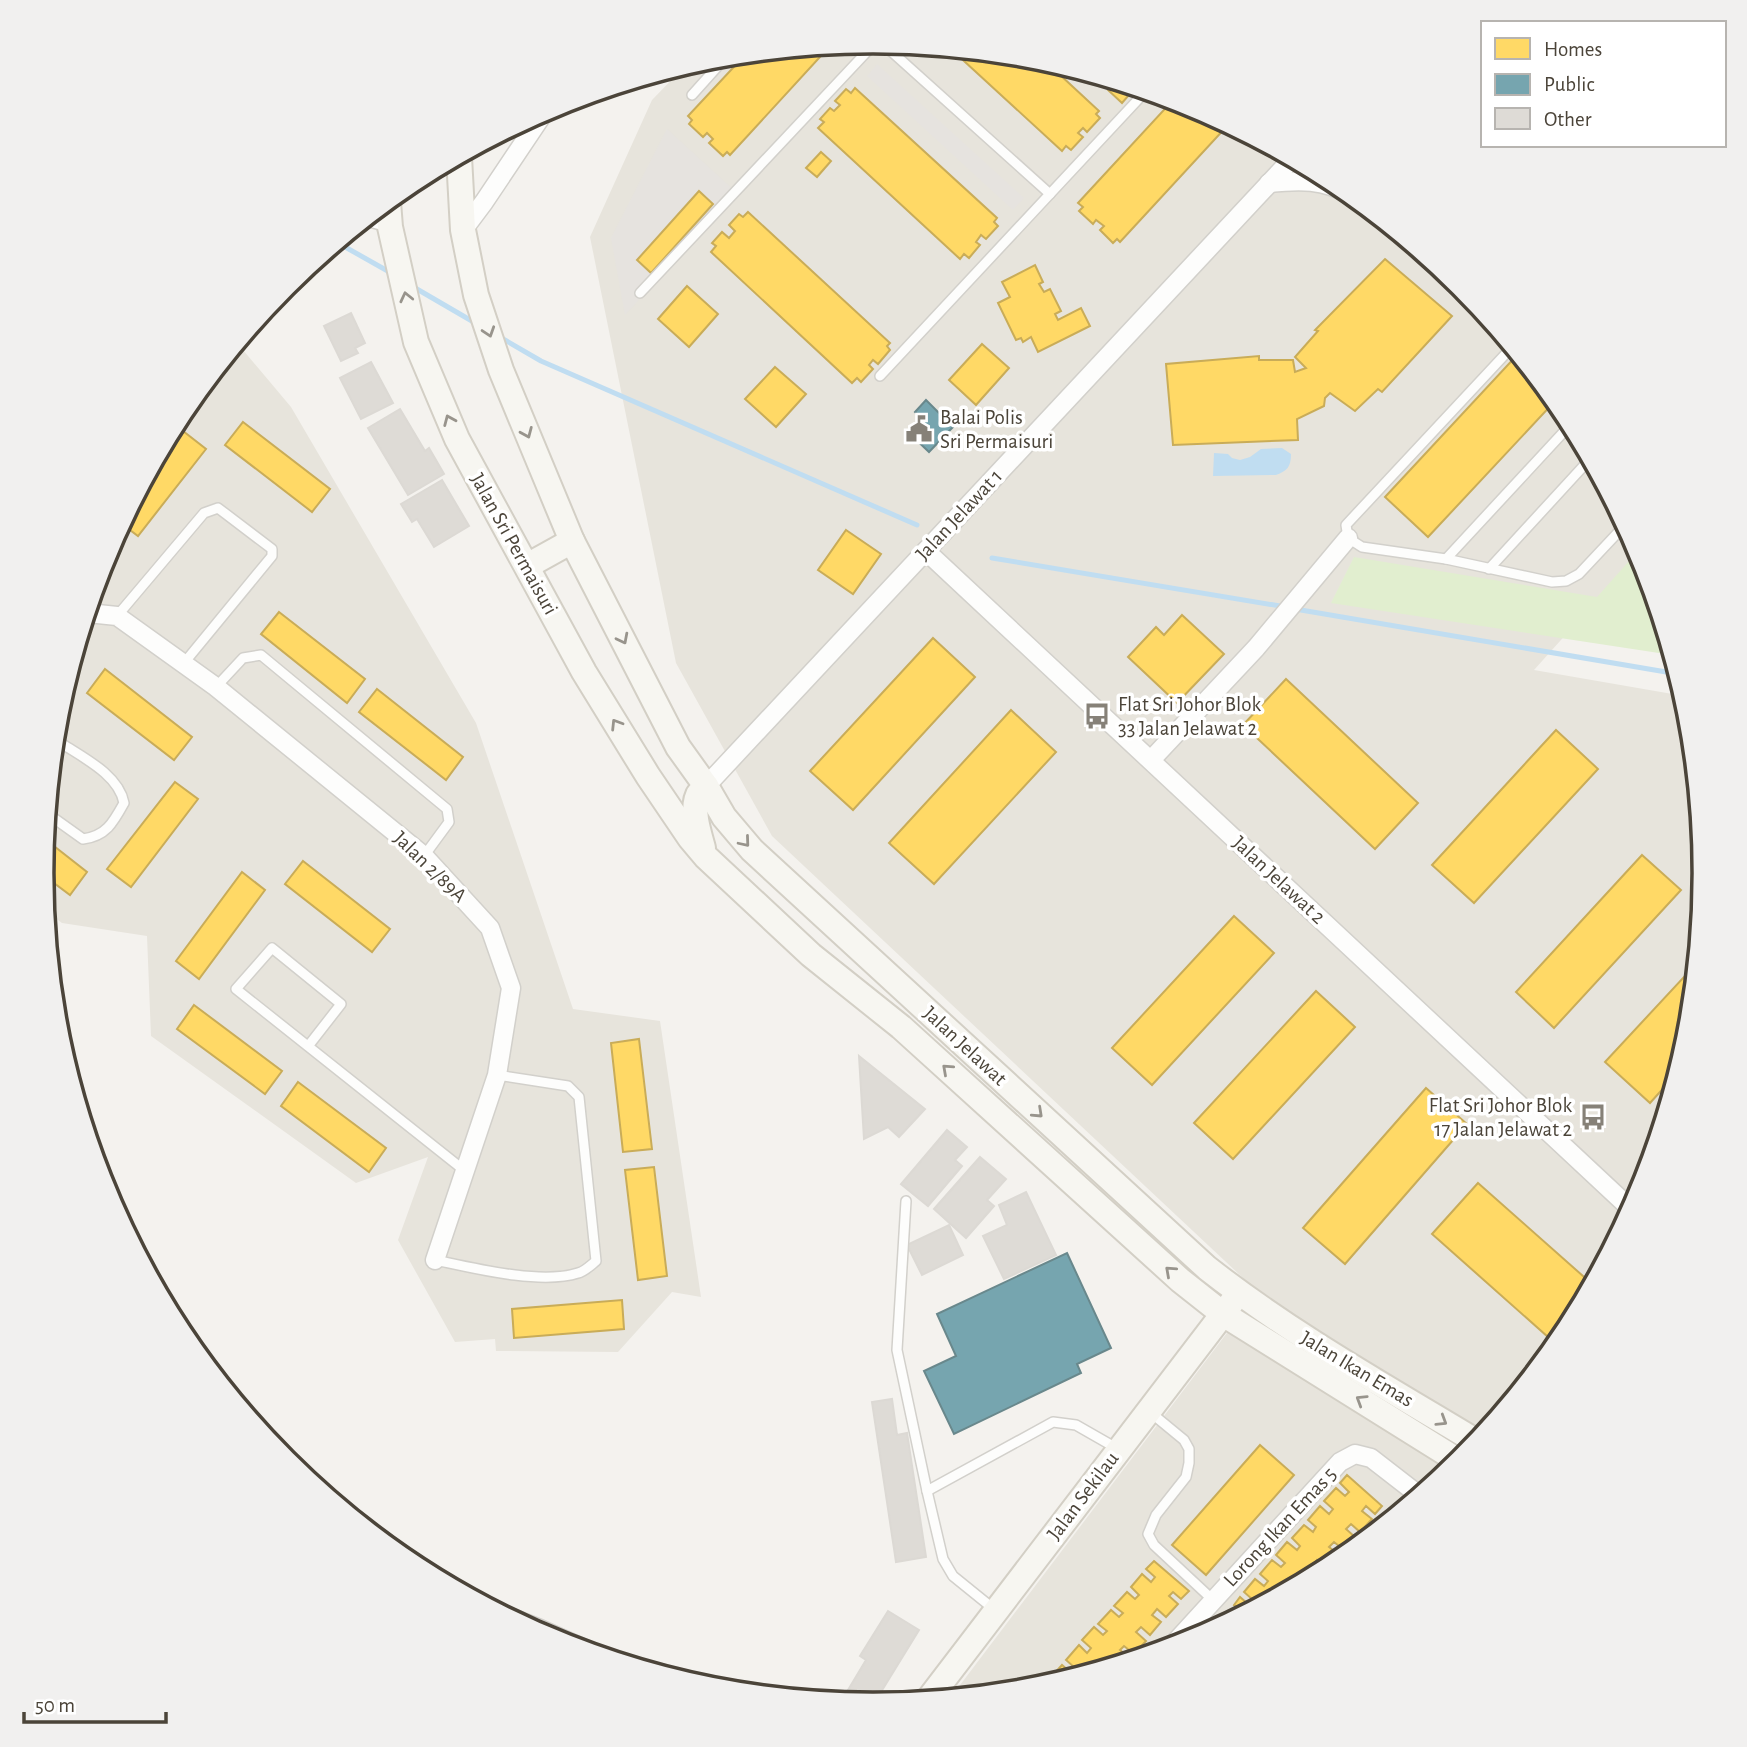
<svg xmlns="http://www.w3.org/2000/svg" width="1747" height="1747" font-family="'Alegreya Sans',sans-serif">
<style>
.residential{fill:#e7e4dc}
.green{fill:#e1eecf}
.parking{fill:#e6e3df}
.water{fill:#c0ddf1}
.homes{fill:#ffd966;stroke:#c9ac58;stroke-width:2}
.public{fill:#76a5af;stroke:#69888c;stroke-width:2}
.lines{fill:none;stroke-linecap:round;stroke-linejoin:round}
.stream{stroke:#c0ddf1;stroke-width:5}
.building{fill:#dedbd6;stroke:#dcd9d4;stroke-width:2}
.lane-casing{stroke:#d2d0cb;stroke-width:12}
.street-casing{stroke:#d2d0cb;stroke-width:21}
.secondary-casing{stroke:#d3cfc5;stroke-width:28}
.lane{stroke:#fdfdfc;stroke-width:9}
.street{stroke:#fdfdfc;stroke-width:18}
.secondary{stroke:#f7f6f1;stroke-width:24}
.oneway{stroke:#98948c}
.labels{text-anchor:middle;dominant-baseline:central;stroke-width:7;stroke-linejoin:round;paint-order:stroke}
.poi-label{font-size:21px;fill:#4b4439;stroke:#fff;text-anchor:start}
.street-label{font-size:21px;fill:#4b4439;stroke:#fff}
.rim{fill:none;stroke:#4b4439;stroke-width:3.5}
</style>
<rect width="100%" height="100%" fill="#f4f2ee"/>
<g class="residential">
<polygon points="874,42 1036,58 1192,105 1336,182 1462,286 1565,412 1640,552 1534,670 1684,696 1689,712 1705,874 1689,1036 1642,1192 1565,1336 1461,1462 1335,1565 1191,1642 1035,1689 951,1697 1258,1292 772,836 676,663 590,237 652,100 685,66 712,58"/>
<polygon points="238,344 291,407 476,723 573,1009 660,1021 701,1297 672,1292 618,1352 496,1351 495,1339 455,1342 398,1240 428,1157 356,1183 151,1036 147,936 62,923 46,911 42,873 58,711 105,555 182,411"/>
</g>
<polygon class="green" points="1639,550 1642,556 1672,655 1331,603 1354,557 1597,597"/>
<g class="parking">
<polygon points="877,64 1024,198 1013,210 867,76"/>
<polygon points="667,129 737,193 625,315 611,238"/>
</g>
<path class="water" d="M1282 448 1291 454C1291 467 1287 471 1276 475L1213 476 1214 453 1228 454 1232 458 1240 460 1250 457 1261 449Z"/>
<g class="homes">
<polygon points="830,46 730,155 727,152 723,156 709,143 713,139 707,133 703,137 689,124 692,120 688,116 745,55"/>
<polygon points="952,50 1036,58 1045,61 1099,111 1096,114 1100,118 1087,132 1083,128 1078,133 1083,137 1071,150 1066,146 1062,151"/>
<polygon points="1115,82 1135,88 1122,103 1108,90"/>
<polygon points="855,88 997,218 994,222 998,226 986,239 981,235 976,242 980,245 969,258 964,254 960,259 818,128 824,122 820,119 830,108 834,111 840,105 835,101 846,89 851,93"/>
<polygon points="1173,100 1192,105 1228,125 1120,242 1117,239 1113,243 1100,230 1104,226 1096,220 1093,224 1079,211 1083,207 1078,203"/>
<polygon points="821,152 831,161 817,177 806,168"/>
<polygon points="699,191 713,204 651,273 637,260"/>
<polygon points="748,212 890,343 887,346 890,350 878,364 873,360 869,365 873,369 861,382 857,378 852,383 711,252 716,246 712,243 722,232 729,238 735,231 729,225 739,214 743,217"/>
<polygon points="1385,259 1452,316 1382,392 1378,389 1355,411 1330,393 1325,398 1324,406 1297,419 1298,440 1173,445 1166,364 1259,356 1259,360 1293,360 1295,372 1306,368 1295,357 1318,331 1315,330"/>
<polygon points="1035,265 1043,282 1039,284 1044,292 1050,289 1061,311 1055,314 1058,320 1081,308 1090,326 1038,352 1031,337 1023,342 1021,338 1016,340 998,303 1010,297 1002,282"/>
<polygon points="687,286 718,314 689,347 658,319"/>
<polygon points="982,344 1009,368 976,405 949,380"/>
<polygon points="1518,354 1556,400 1428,537 1385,497"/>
<polygon points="775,367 806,394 776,427 745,399"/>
<polygon points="243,422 330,489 312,512 225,445"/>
<polygon points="183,431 206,449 138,536 122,524 148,476"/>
<polygon points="846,530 881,554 853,594 818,570"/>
<polygon points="279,612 365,679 347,703 261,634"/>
<polygon points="1182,615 1224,654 1177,703 1128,657 1156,627 1164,635"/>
<polygon points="933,638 975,677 853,810 810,771"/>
<polygon points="105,669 192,737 174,760 87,693"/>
<polygon points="1286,679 1418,803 1375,849 1243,725"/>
<polygon points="377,689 463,757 446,780 359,712"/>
<polygon points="1011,710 1056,752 934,884 889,843"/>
<polygon points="1556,730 1598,769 1474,903 1432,865"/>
<polygon points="175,782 198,799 131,887 107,869"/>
<polygon points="45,839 87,872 70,895 42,874"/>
<polygon points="1642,855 1681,890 1554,1028 1516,992"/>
<polygon points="303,861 390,929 372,952 285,884"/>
<polygon points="242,872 265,890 199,979 176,961"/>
<polygon points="1234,916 1274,953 1152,1085 1112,1048"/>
<polygon points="1696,964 1689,1036 1678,1072 1650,1103 1605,1062"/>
<polygon points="1316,991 1355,1027 1233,1159 1194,1123"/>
<polygon points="194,1005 282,1071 265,1094 177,1029"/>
<polygon points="639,1039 652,1149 623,1152 611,1043"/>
<polygon points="298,1082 386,1148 369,1172 281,1106"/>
<polygon points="1426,1088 1467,1124 1345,1264 1303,1228"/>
<polygon points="654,1167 667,1276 638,1280 625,1170"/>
<polygon points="1478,1183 1592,1284 1565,1336 1557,1345 1432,1234"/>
<polygon points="622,1300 624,1329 514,1338 512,1309"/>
<polygon points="1260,1445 1294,1475 1206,1575 1172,1545"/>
<polygon points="1347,1475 1382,1506 1375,1514 1366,1506 1362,1511 1372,1519 1360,1532 1351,1524 1346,1529 1355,1537 1344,1550 1334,1542 1329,1547 1339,1555 1327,1569 1317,1560 1314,1564 1323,1572 1306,1581 1302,1577 1297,1583 1299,1584 1244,1614 1234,1605 1240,1597 1248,1604 1252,1599 1244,1592 1255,1579 1264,1586 1268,1581 1260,1574 1272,1560 1281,1567 1285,1563 1276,1555 1287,1542 1297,1550 1300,1546 1292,1538 1304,1525 1313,1532 1316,1527 1308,1520 1320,1506 1329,1514 1333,1509 1324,1501 1336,1488 1345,1496 1349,1492 1340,1483"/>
<polygon points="1154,1561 1189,1591 1181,1599 1173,1592 1169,1596 1178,1604 1166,1617 1157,1609 1152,1615 1161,1622 1150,1635 1141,1627 1136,1632 1146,1641 1134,1654 1124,1646 1120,1650 1130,1658 1127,1661 1113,1666 1109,1662 1104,1668 1057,1683 1051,1677 1062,1665 1070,1672 1074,1667 1066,1660 1079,1645 1087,1653 1091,1648 1082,1640 1094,1627 1103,1635 1107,1631 1098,1624 1111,1610 1119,1617 1123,1613 1114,1606 1127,1592 1135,1599 1139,1595 1131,1587 1142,1574 1151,1582 1155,1577 1146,1569"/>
</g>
<g class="public">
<polygon points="926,400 953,427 929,452 909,433 922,419 915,412"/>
<polygon points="1067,1253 1111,1348 1077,1364 1081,1373 954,1434 924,1371 956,1356 937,1314"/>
</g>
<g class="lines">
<g class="stream">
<polyline points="338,243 393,274"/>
<polyline points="410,285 477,324"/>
<polyline points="498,336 541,361 917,525"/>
<polyline points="992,558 1286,607"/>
<polyline points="1295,609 1678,674"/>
</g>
</g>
<g class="building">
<polygon points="351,313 365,343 355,348 358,353 341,361 324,326"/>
<polygon points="371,362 393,403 361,419 340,378"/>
<polygon points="400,409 425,451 429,448 444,474 408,495 368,428"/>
<polygon points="442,480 469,526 434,547 417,519 412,522 401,504"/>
<polygon points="859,1056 925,1109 899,1137 888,1127 864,1139"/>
<polygon points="947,1130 967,1147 955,1160 962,1166 928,1206 901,1184"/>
<polygon points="980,1157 1006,1179 987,1200 994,1206 966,1238 934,1209"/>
<polygon points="1026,1192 1056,1255 1004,1279 983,1236 1007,1225 999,1205"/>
<polygon points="949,1225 963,1255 922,1275 907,1245"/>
<polygon points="892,1399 897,1435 907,1433 926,1557 896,1562 872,1402"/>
<polygon points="888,1611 919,1630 873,1705 846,1702 842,1700 866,1660 860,1656"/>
</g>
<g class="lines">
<g class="lane-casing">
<g id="lane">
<polyline points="882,43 1050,194"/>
<polyline points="692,95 727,56"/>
<polyline points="365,221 388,227"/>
<polyline points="1435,267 1438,267"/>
<polyline points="640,293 876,42"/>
<polyline points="1512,347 1346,525 1348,538 1362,547 1446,559 1552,582 1566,581 1579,574 1625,525"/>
<polyline points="880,376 1146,91"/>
<polyline points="1583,446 1584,448"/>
<polyline points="1446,559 1571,424"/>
<polyline points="1489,569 1590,459"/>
<polyline points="117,616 204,513 218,508 272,549 272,556 184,663"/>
<polyline points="216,687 243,658 261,655 447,809 449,822 424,856"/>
<path d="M48 814 83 839C106 836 113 823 124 803 119 776 86 759 64 745L54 747"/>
<polyline points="309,1045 341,1004 272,948 236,989 465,1171"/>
<polyline points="906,1201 897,1350 927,1491 943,1559 953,1576 995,1610"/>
<path d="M435 1260C473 1268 541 1285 578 1273 584 1272 591 1265 596 1261L579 1097 568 1086 497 1075"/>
<polyline points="1150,1412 1184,1440 1189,1449 1189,1463 1186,1477 1156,1515 1148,1534 1154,1545 1213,1600"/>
<polyline points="927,1491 1053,1422 1076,1425 1118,1449"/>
</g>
</g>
<g class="street-casing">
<g id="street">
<path d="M1269 183C1300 180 1323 179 1351 195"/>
<polyline points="463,230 484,202 545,111"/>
<polyline points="926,551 1632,1210"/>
<polyline points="88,613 117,616 216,687 424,856 490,928 511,988 497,1075 435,1260"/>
<polyline points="1151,760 1256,648 1348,538"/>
<polyline points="706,786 1292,159"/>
<polyline points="512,1618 540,1629 596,1654"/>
<polyline points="1169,1649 1340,1462 1355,1454 1371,1458 1420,1496"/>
</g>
</g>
<g class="secondary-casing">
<g id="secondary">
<path d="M459 157 463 230 476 295 501 370 572 541 678 747 706 786 724 817 752 850 1207 1268C1291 1334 1386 1387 1477 1442"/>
<polyline points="388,202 390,227 416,342 457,439 584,672 648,776 690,838 706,857 811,955 901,1027 1180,1280 1223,1314 1460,1462"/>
<polyline points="527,566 572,541"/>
<path d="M703 848C699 833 691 810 698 795 700 792 703 789 706 786"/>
<polyline points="928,1700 1232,1302"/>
</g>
</g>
<use href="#lane" class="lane"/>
<use href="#street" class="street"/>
<use href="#secondary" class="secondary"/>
</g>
<defs><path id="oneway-chevron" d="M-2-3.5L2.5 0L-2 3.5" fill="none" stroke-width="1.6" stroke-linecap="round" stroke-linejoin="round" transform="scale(1.75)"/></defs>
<g class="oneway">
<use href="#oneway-chevron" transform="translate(406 297) rotate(-103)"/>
<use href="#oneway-chevron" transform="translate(489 332) rotate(72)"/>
<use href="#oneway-chevron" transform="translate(449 420) rotate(-113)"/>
<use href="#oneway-chevron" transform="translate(527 433) rotate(67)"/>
<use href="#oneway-chevron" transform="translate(623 639) rotate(63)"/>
<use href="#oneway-chevron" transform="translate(616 724) rotate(-122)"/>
<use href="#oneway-chevron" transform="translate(745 842) rotate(50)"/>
<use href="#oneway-chevron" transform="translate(947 1069) rotate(-138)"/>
<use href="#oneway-chevron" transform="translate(1038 1113) rotate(43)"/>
<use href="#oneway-chevron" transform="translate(1170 1271) rotate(-138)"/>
<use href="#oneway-chevron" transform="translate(1361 1400) rotate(-148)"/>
<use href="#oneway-chevron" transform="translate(1442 1421) rotate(32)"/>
</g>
<defs>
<g id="civic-bare" transform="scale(2.1)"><path d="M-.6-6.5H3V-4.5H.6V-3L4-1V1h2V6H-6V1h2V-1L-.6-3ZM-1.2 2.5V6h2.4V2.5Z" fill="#868178" stroke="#fff" stroke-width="2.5" paint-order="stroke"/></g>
<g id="bus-bare" transform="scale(2.1)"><path d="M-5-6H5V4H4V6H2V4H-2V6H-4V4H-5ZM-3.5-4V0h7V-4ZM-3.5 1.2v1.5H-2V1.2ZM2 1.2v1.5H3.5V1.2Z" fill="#868178" stroke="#fff" stroke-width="2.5" paint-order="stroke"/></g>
</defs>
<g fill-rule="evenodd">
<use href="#civic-bare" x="919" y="429"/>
<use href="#bus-bare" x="1097" y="716"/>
<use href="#bus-bare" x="1593" y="1117"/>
</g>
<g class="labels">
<g class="poi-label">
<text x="940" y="417">Balai Polis<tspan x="940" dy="24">Sri Permaisuri</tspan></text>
<text x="1118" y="704">Flat Sri Johor Blok<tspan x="1118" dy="24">33 Jalan Jelawat 2</tspan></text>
<text x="1572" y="1105" text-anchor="end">Flat Sri Johor Blok<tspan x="1572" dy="24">17 Jalan Jelawat 2</tspan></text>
</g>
<g class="street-label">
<text transform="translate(959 515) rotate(-47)">Jalan Jelawat 1</text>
<text transform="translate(514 544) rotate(61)">Jalan Sri Permaisuri</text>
<text transform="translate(430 867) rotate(44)">Jalan 2/89A</text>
<text transform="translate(1279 880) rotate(43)">Jalan Jelawat 2</text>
<text transform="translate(965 1046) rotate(43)">Jalan Jelawat</text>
<text transform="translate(1357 1369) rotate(31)">Jalan Ikan Emas</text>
<text transform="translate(1083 1496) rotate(-53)">Jalan Sekilau</text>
<text transform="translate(1280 1527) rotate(-47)">Lorong Ikan Emas 5</text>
</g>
</g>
<path d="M0 0H1747V1747H0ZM54 873a819 819 0 1 1 1638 0a819 819 0 1 1-1638 0Z" fill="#f1f0ef" fill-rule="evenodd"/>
<path class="rim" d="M54 873a819 819 0 1 1 1638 0a819 819 0 1 1-1638 0Z"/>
<rect x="1481" y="21" width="245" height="126" fill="#ffffff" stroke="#b7b4b0" stroke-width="2"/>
<rect x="1495" y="38" width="35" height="21" fill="#ffd966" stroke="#b7b4b0" stroke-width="2"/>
<text x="1544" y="56" font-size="21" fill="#4b4439">Homes</text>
<rect x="1495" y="74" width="35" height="21" fill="#76a5af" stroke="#b7b4b0" stroke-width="2"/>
<text x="1544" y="91" font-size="21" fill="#4b4439">Public</text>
<rect x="1495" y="108" width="35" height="21" fill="#dedbd6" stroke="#b7b4b0" stroke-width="2"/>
<text x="1544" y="126" font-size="21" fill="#4b4439">Other</text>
<path d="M24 1712v10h142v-10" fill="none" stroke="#4b4439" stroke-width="3.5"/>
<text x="35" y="1712" font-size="21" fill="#4b4439" stroke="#ffffff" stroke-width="5" paint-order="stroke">50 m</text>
</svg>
